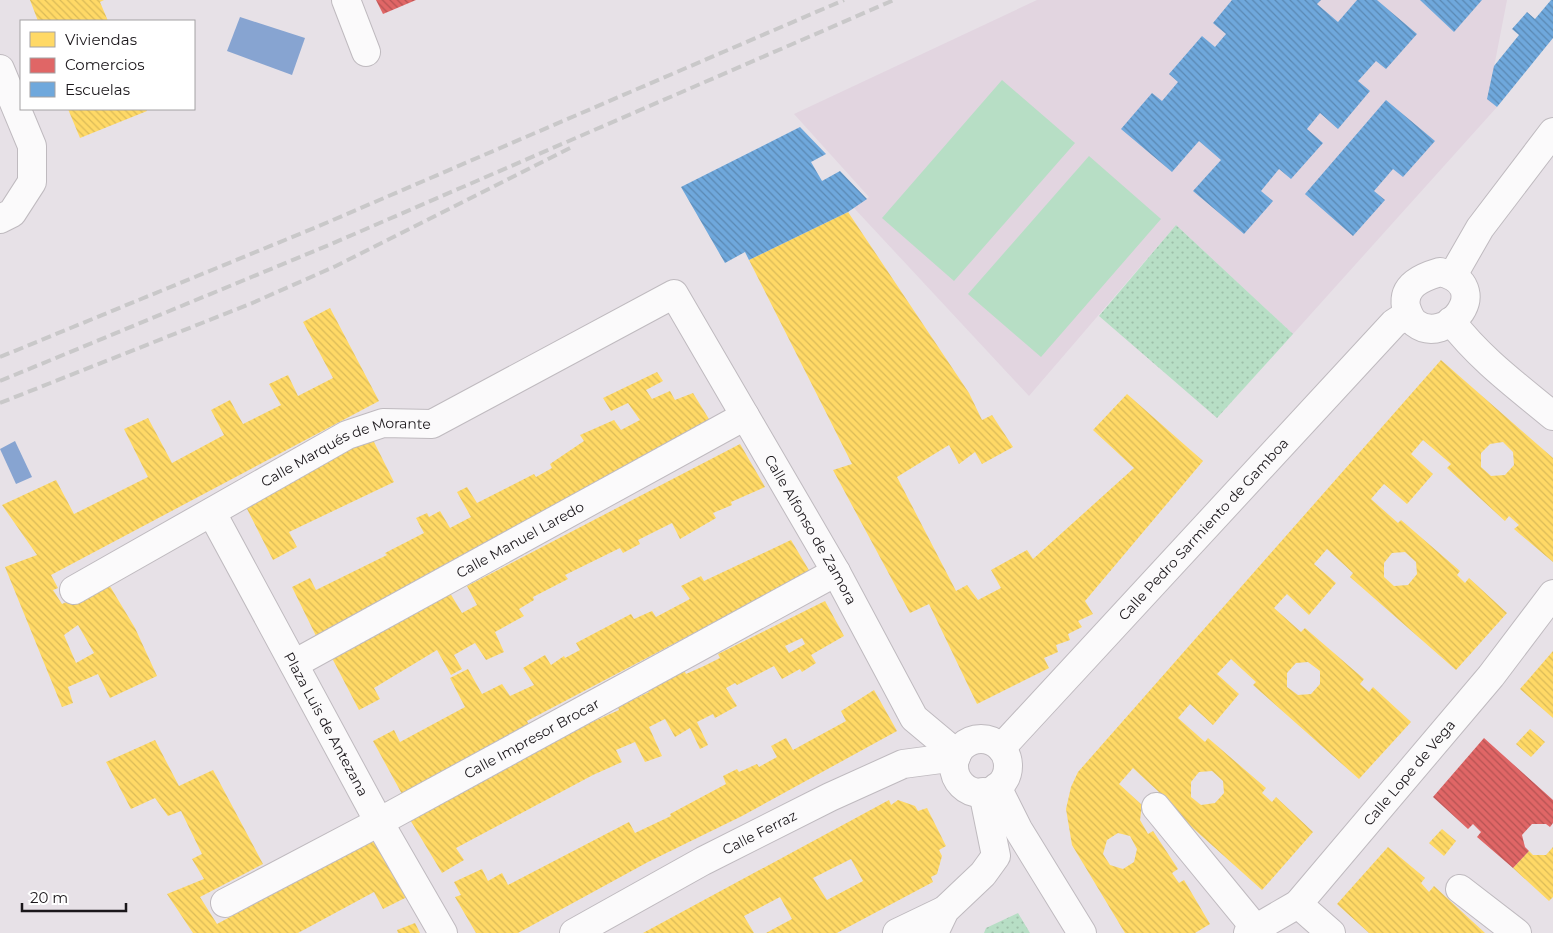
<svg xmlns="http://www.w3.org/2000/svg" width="1553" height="933" font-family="Montserrat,sans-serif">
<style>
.education{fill:#e2d5e0}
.green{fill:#b7dec5}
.park{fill:url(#park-dots)}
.water{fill:#87a4d1}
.homes{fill:url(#homes-back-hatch);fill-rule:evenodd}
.shops{fill:url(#shops-back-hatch)}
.schools{fill:url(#schools-back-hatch)}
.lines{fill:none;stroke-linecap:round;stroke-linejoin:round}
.street-casing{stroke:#bfbabf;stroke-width:30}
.street{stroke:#fbfafb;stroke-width:28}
.rail{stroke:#c9c8c9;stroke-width:4;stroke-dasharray:10 5;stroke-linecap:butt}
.labels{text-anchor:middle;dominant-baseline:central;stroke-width:5;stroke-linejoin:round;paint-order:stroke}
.street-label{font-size:14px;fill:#1b171b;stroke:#fff}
</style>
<defs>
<pattern id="park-dots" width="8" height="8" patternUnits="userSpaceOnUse" patternTransform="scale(1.25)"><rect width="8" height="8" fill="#b7dec5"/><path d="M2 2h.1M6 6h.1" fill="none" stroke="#9dbea9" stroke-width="1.8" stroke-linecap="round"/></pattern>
<pattern id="homes-back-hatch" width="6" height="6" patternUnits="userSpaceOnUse" patternTransform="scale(1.25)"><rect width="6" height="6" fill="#ffd966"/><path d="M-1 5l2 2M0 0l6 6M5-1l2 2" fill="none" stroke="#daba58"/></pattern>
<pattern id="shops-back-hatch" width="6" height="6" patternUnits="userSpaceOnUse" patternTransform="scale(1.25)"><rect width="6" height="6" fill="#e06666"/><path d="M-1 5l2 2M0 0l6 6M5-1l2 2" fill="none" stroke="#b55353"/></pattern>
<pattern id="schools-back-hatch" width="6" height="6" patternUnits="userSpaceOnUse" patternTransform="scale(1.25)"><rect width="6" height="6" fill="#6fa8dc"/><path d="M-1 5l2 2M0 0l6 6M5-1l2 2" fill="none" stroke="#5a88b2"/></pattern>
</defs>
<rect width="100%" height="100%" fill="#e7e1e7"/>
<polygon class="education" points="1037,0 1507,0 1488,98 1497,107 1293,334 1176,225 1029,396 854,208 869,197 794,114"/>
<g class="green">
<polygon points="1002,80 1075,143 954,281 882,218"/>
<polygon points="1089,156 1161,219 1041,357 968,294"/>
</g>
<g class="park">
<polygon points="1176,225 1293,334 1217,418 1099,316"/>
<polygon points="1018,913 1030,933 984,933 986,928"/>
</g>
<g class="water">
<polygon points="240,17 305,38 292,75 227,51"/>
<polygon points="15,441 32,477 16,484 0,449"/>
</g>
<g class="homes">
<polygon points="30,0 104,0 100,2 108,21 38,21"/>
<polygon points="68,109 146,109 147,111 80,138"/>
<polygon points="848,212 969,393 982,420 992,415 1013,447 982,464 975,452 959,464 949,445 897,477 956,591 967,585 978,600 1001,588 991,570 1027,550 1033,559 1134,468 1093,430 1127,394 1203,461 1085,601 1093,614 1078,621 1082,627 1068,634 1070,640 1056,645 1058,652 1044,658 1049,668 977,704 929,604 910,613 833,470 852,464 749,260"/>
<path d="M330 308 379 401 51 575 58 588 53 590 62 604 108 583 135 628 157 676 110 698 98 674 68 687 73 703 62 707 5 567 37 555 2 505 56 480 74 514 148 477 124 429 148 418 172 463 224 435 211 410 230 400 243 424 281 405 269 384 288 375 298 396 333 378 303 322ZM78 625 94 653 76 663 64 635Z"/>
<path d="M1441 360 1553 458V562L1514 529 1519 525 1509 516 1505 521 1447 468 1451 464 1423 440 1411 454 1433 474 1407 504 1384 484 1371 499 1398 523 1401 520 1460 571 1457 575 1465 583 1469 578 1507 613 1456 670 1350 577 1353 573 1327 549 1314 564 1336 583 1309 615 1287 594 1274 608 1301 632 1305 628 1364 679 1360 684 1369 692 1373 687 1411 722 1359 779 1253 685 1256 682 1231 659 1217 674 1239 694 1213 725 1190 704 1178 718 1205 742 1208 738 1266 788 1262 793 1272 802 1276 797 1313 832 1262 890 1156 795 1159 792 1133 768 1119 784 1142 805 1140 820 1148 834 1153 831 1178 869 1172 873 1179 883 1184 880 1210 924 1195 933H1125L1072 845 1066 809 1071 787 1078 772ZM1503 442 1513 452 1514 465 1505 475 1491 476 1481 467V453L1490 444ZM1405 552 1416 562 1417 574 1408 585 1394 586 1384 577V563L1392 553ZM1308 662 1320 671V684L1311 694 1298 695 1287 687V673L1296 663ZM1212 771 1223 781 1224 793 1215 803 1201 805 1191 797V782L1199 772ZM1118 833 1130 836 1137 849 1134 862 1123 869 1110 865 1103 854 1107 840Z"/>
<polygon points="657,372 663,381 646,390 652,399 670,391 675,400 693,393 712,424 318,640 292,587 310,578 316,590 387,555 385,553 424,533 416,518 427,513 429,517 440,511 450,528 471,517 457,492 467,487 477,503 534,474 536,477 552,468 550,464 584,441 580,435 614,420 621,430 640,420 628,403 611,411 603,398"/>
<polygon points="372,438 394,482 289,532 297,547 273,560 244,503"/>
<polygon points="740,444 765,487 731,502 732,505 713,513 716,518 680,539 672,523 638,540 640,544 623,553 620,548 565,575 568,579 533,597 534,600 519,609 524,616 495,632 504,652 486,660 475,643 454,655 462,669 451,675 437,650 374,688 380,699 359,710 332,658 450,593 462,613 477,605 467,586"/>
<polygon points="791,540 810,572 527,721 529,725 402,794 373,741 394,730 400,742 465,707 450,678 468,669 482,694 502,684 510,696 534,685 523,668 545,655 551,665 564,656 565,658 580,650 576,643 631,614 634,619 652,611 656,617 690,599 681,586 701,576 704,581"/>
<path d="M825 601 844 636 811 655 816 663 802 672 800 669 782 679 774 666 737 685 735 683 726 688 737 706 715 718 713 714 697 722 708 745 700 749 690 728 675 737 665 719 649 727 662 756 645 762 635 742 616 750 622 762 593 775 456 848 464 860 442 873 409 818 570 732 619 710 618 707 649 692 647 689 684 670 686 674 704 666 720 658 718 654ZM802 638 805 644 789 653 785 646Z"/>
<polygon points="1553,651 1553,718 1520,689"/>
<polygon points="874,690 897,731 742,816 648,862 518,933 476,933 455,897 461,895 454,882 482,869 488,881 502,873 508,885 629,822 635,833 671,816 670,814 726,784 723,776 737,769 739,772 757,764 759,767 777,757 771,746 786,738 793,750 846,721 841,711"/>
<polygon points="1530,729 1545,742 1531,757 1516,744"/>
<polygon points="155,740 179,786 213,770 263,864 200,897 217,924 375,839 407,897 383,909 374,892 298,933 193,933 167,894 204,879 192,859 202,854 181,811 168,816 155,798 131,809 106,762"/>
<path d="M889 800 891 805 898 800 915 806 918 811 927 808 946 846 939 850 942 856 937 874 931 877 933 882 837 933H766L792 919 780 897 744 916 754 933H643ZM851 859 863 881 827 900 813 878Z"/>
<polygon points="1442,829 1456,841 1444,856 1429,843"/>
<polygon points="1388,847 1425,878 1421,883 1429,892 1434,886 1485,933 1369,933 1337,904"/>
<polygon points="1553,847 1553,897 1549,901 1513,868 1529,851 1533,855 1546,855"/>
<polygon points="415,923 420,933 398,933 397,930"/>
</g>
<g class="shops">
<polygon points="376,0 416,0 383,14"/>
<polygon points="1484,738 1553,800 1553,823 1550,827 1546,824 1532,824 1522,835 1525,847 1529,851 1513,868 1477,837 1481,832 1473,824 1468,829 1433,797"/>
</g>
<g class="schools">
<polygon points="1232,0 1321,0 1317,4 1338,22 1357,0 1377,0 1417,34 1386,69 1376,61 1358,81 1370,91 1338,129 1320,113 1307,129 1323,143 1291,179 1279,169 1261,191 1273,201 1244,234 1193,191 1221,160 1199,141 1172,172 1121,129 1152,93 1162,101 1178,82 1169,74 1202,36 1215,47 1226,34 1213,23"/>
<polygon points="1420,0 1482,0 1454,32"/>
<polygon points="1551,0 1553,0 1553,38 1497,107 1487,99 1494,66 1519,35 1512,29 1527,12 1535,19"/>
<polygon points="1386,100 1435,141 1403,177 1393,169 1374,191 1385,200 1353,236 1305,194"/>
<polygon points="800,127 826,154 811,162 822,181 840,171 867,199 848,212 749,260 745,252 725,263 681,187"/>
</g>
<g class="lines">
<g class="street-casing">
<g id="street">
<polyline points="346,0 366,52"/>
<polyline points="0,69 32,146 32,182 12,213 0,219"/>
<path d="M1440 272C1496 285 1447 348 1415 323 1410 319 1408 313 1406 307 1402 285 1423 277 1440 272Z"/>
<polyline points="1453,275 1480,228 1553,132"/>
<path d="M1451 321C1480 359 1517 386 1553 416"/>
<path id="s1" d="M212 513 379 822 443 933"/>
<path id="s2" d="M74 590 347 435 383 423 432 424 674 294 836 572 914 718 957 754"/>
<path id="s3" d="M294 664 745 416"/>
<circle cx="981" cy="766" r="27"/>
<path id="s4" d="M1001 748 1394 323 1408 314"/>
<polyline points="997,787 1018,829 1082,933"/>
<polyline points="1156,807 1256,929"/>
<polyline points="1460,889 1517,933"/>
<path id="s5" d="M225 903 379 822 836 572"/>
<polyline points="1298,904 1331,933"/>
<path id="s6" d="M574 933 703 861 830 797 903 764 956 757"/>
<polyline points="897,933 945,910"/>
<polyline points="934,933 945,910 983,874 996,856 983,792"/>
<path id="s7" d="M1248 933 1298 904 1491 676 1553 594"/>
</g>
</g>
<use href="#street" class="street"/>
<g class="rail">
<polyline points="0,357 319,226 844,0"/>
<polyline points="0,381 329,245 894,0"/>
<polyline points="0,403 250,304 336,266 572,147"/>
</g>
</g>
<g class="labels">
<g class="street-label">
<text stroke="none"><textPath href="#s2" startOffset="308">Calle Marqués de Morante</textPath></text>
<text stroke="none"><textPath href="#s2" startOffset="948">Calle Alfonso de Zamora</textPath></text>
<text stroke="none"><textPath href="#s4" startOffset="298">Calle Pedro Sarmiento de Gamboa</textPath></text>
<text stroke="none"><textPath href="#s3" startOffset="258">Calle Manuel Laredo</textPath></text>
<text stroke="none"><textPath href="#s1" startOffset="240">Plaza Luis de Antezana</textPath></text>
<text stroke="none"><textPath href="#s5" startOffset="348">Calle Impresor Brocar</textPath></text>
<text stroke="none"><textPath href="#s7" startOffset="230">Calle Lope de Vega</textPath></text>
<text stroke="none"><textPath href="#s6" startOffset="211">Calle Ferraz</textPath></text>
</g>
</g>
<rect x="20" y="20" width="175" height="90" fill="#ffffff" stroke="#a4a2a4"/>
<rect x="30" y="32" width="25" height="15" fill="#ffd966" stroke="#a4a2a4"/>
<text x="65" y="45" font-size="15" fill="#1b171b">Viviendas</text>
<rect x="30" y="58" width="25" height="15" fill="#e06666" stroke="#a4a2a4"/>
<text x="65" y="70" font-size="15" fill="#1b171b">Comercios</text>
<rect x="30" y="82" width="25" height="15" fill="#6fa8dc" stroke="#a4a2a4"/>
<text x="65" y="95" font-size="15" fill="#1b171b">Escuelas</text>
<path d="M22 903v8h104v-8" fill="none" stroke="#1b171b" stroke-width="2.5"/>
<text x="30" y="903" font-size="15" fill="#1b171b" stroke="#ffffff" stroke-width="4" paint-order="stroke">20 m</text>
</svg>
